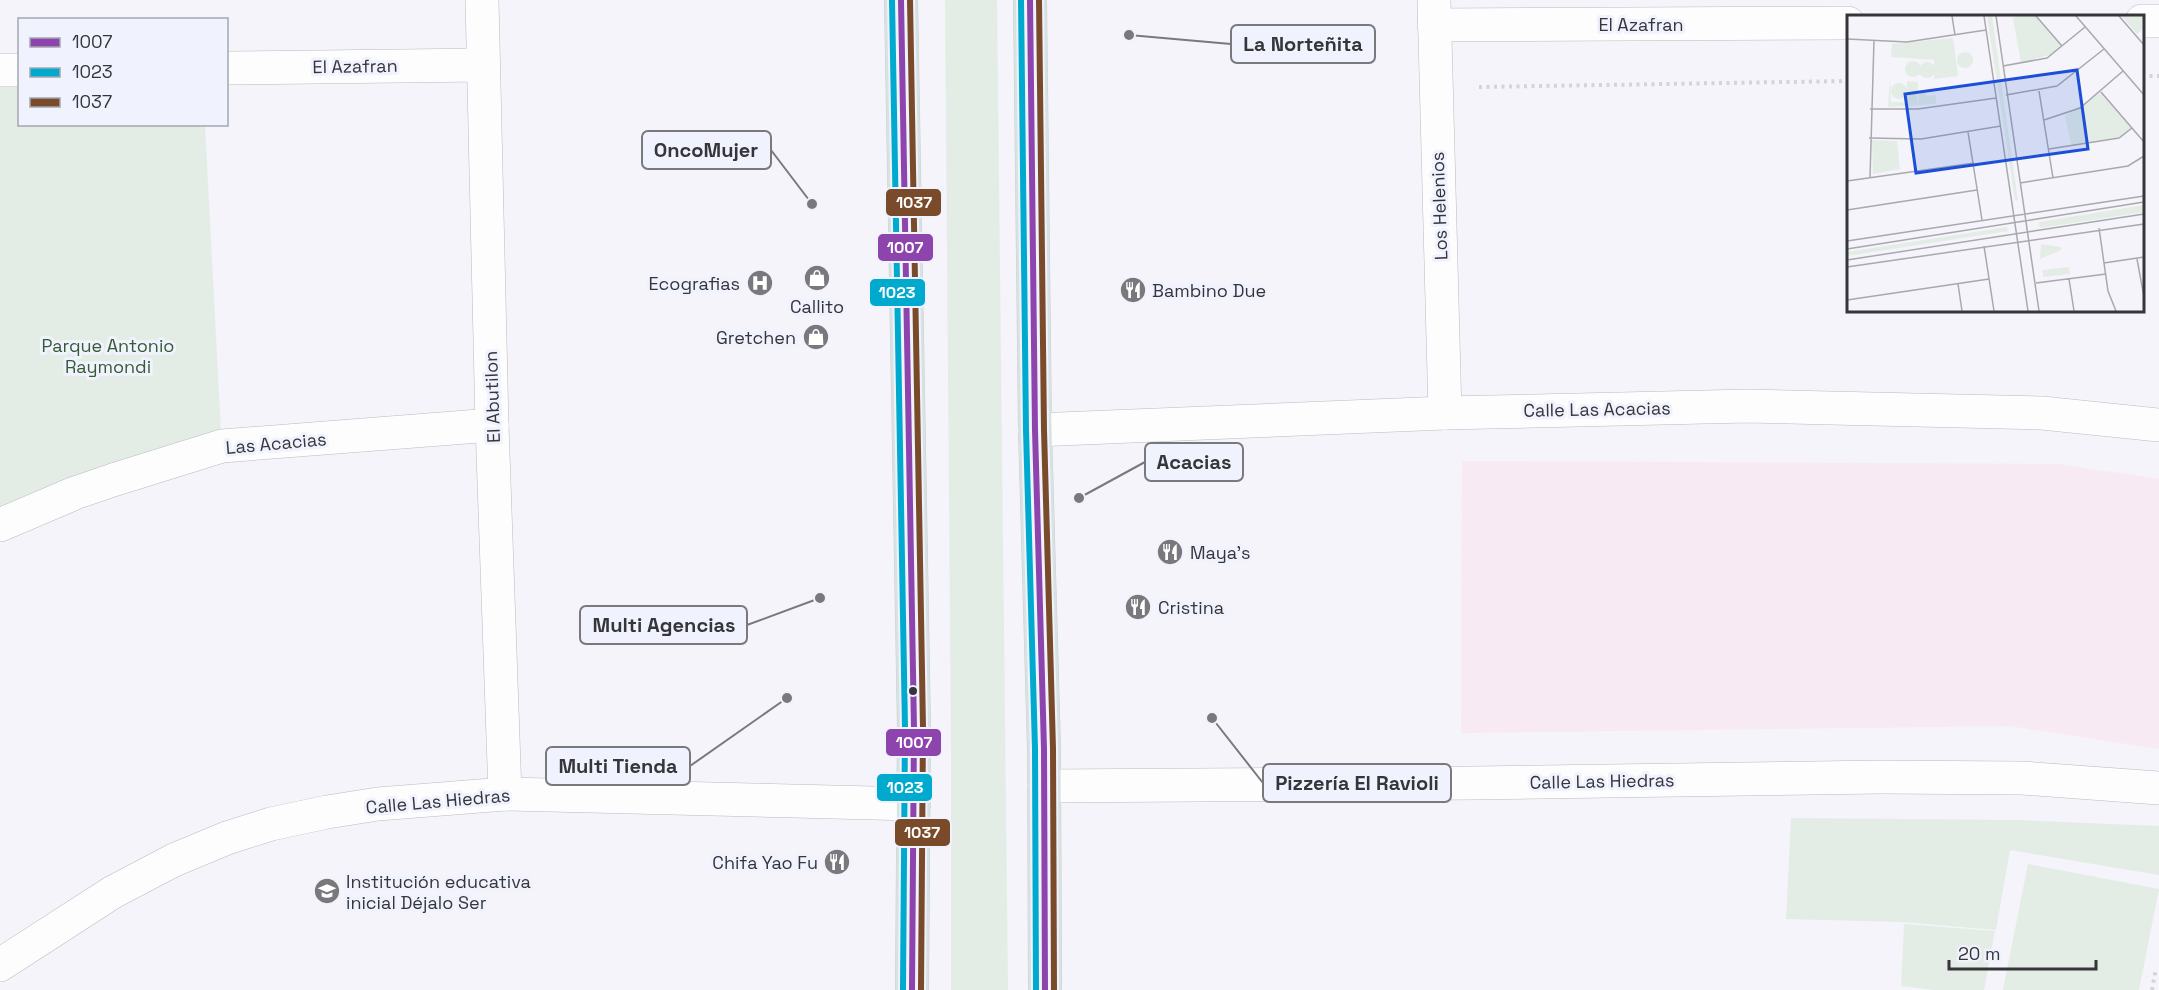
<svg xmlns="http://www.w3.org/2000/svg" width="2159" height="990" font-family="'Space Grotesk',sans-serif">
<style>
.education{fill:#f7eaf3}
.green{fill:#e3ede5}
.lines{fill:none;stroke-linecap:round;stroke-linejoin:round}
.minor-casing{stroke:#babbc0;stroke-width:34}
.major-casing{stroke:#cfcfd2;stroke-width:34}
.path{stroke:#d4d4d6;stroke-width:4;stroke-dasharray:3 4.5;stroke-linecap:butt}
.minor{stroke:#fdfdfe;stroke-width:33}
.major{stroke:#d7e3e2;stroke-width:33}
.bus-1-casing{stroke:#f0f2fe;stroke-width:10}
.bus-2-casing{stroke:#f0f2fe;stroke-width:10}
.bus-3-casing{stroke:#f0f2fe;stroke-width:10}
.bus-1{stroke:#8e44ad;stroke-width:6}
.bus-2{stroke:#00a9ce;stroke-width:6}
.bus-3{stroke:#7a4b2a;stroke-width:6}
.bus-dot{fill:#35353a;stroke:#f0f2fe;stroke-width:2}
.labels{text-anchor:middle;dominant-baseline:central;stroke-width:6;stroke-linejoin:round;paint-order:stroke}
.street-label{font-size:18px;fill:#35353a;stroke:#f0f2fe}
.poi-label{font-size:18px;fill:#35353a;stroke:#f0f2fe;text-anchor:start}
.park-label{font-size:18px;fill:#365c33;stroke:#f0f2fe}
.inset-road{fill:none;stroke:#a8a8ad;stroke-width:1.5}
.view{fill:#1d4ed8;fill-opacity:0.15;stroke:#1d4ed8;stroke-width:3}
.inset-edge{fill:none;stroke:#35353a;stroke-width:3}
.leader{fill:none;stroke:#78787d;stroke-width:2}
.callout-dot{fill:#78787d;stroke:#f0f2fe;stroke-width:2}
.callout{fill:#f0f2fe;stroke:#78787d;stroke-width:2}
.callout-label{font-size:20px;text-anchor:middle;font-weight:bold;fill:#35353a}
.line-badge{stroke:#f0f2fe;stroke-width:2}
.badge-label{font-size:16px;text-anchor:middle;font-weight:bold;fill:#fff}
</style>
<rect width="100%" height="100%" fill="#f4f4fa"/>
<polygon class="education" points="1462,461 2059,464 2159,479 2159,749 2010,726 1461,733"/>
<g class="green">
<polygon points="945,0 997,0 1008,990 951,990 951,749"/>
<polygon points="0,70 19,70 20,124 205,125 221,432 0,525"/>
<polygon points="1791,818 2016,820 2159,826 2159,875 2010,850 1996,930 1902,922 1786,919"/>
<polygon points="2028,864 2159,889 2139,990 2003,990"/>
<polygon points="1904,924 1995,931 1984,990 1935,990 1901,986"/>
</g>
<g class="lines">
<g class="minor-casing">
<g id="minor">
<polyline points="482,0 492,425 505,794"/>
<polyline points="1434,0 1445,413"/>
<polyline points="2142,21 2159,21"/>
<polyline points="1434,25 1848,23"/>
<polyline points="226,68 483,65"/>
<polyline points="0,70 20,70"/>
<polyline points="1035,430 1445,413 1748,406 2042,413 2159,425"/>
<polyline points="0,525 75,493 113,480 222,446 492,425"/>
<polyline points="1044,786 1475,783 1881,777 2022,778 2159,788"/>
<polyline points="0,965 113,892 174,860 227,838 271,824 327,812 378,804 505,794 914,804"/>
</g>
</g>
<g class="major-casing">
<g id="major">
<polyline points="901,0 914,728 912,990"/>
<polyline points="1030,0 1035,430 1044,749 1045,990"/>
</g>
</g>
<g class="path">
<polyline points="2142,76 2159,76"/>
<polyline points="1479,87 1848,81"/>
<polyline points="2152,990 2156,968"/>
</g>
<use href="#minor" class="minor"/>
<use href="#major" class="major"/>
<g class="bus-1-casing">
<g id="bus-1">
<polyline points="901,0 914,728 912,990"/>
<polyline points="1030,0 1035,430 1044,749 1045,990"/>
</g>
</g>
<g class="bus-2-casing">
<g id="bus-2">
<polyline points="892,0 905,728 903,990"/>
<polyline points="1021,0 1026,430 1035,749 1036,990"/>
</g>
</g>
<g class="bus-3-casing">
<g id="bus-3">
<polyline points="910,0 923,728 921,990"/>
<polyline points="1039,0 1044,430 1053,749 1054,990"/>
</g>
</g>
<use href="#bus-1" class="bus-1"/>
<use href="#bus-2" class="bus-2"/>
<use href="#bus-3" class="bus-3"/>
</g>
<defs>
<g id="shop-disc" transform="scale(1.35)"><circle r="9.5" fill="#78787d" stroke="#f0f2fe"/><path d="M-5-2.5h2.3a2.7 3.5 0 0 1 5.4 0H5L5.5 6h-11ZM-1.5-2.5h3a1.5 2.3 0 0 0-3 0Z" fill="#fff"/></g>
<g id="hospital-disc" transform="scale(1.35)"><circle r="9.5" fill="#78787d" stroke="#f0f2fe"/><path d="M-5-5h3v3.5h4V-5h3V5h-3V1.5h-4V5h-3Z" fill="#fff"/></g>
<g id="restaurant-disc" transform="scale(1.35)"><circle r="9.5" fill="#78787d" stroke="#f0f2fe"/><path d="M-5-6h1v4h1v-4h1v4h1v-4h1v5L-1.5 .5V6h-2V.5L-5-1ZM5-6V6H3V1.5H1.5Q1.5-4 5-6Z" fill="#fff"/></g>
<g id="school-disc" transform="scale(1.35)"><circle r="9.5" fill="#78787d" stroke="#f0f2fe"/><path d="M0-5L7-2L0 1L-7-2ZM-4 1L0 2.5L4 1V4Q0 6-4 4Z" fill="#fff"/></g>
</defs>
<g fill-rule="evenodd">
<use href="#shop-disc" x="817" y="278"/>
<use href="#hospital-disc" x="760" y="283"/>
<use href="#restaurant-disc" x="1133" y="290"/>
<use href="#shop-disc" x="816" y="337"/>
<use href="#restaurant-disc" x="1170" y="552"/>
<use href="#restaurant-disc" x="1138" y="607"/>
<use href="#restaurant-disc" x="837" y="862"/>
<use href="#school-disc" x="327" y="891"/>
</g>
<circle class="bus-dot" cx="913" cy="691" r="5"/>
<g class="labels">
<g class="street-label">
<text x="1641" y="24">El Azafran</text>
<text transform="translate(355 66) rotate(-1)">El Azafran</text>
<text transform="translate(1439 206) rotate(-92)">Los Helenios</text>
<text transform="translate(492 397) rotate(-92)">El Abutilon</text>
<text transform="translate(1597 409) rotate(-1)">Calle Las Acacias</text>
<text transform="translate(276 443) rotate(-5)">Las Acacias</text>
<text transform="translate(1602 781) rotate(-1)">Calle Las Hiedras</text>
<text transform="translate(438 801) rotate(-5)">Calle Las Hiedras</text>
</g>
<g class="poi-label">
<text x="740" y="283" text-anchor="end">Ecografias</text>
<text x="1152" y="290">Bambino Due</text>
<text x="817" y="306" text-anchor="middle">Callito</text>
<text x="796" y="337" text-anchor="end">Gretchen</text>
<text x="1190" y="552">Maya's</text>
<text x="1158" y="607">Cristina</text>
<text x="818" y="862" text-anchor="end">Chifa Yao Fu</text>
<text x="346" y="881">Institución educativa<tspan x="346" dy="21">inicial Déjalo Ser</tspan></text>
</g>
<g class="park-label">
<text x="108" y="345">Parque Antonio<tspan x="108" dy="21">Raymondi</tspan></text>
</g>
</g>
<g transform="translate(1847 15)">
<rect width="297" height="297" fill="#f4f4fa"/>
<path d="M140 1H145L171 186 168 185ZM169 1H189L215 31 205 39 174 48 166 3ZM275 1H297V13L290 19ZM106 23 111 61 87 64V45L44 42 45 29ZM110 45a8 8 0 1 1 16 0a8 8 0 1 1-16 0ZM58 54a8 8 0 1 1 16 0a8 8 0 1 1-16 0ZM72 55a8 8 0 1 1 16 0a8 8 0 1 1-16 0ZM43 64 44 87 71 88 72 77 79 76V81L89 80V89L41 92ZM60 66 71 67 70 88 59 87ZM44 76a8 8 0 1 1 16 0a8 8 0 1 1-16 0ZM254 77 285 113 275 122 224 130 218 101ZM25 125 50 126 53 154 26 159ZM297 190V197L193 213 192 207ZM160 212 161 216 0 241V237ZM194 229 214 232V235L193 244ZM222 252 223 259 196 262V255Z" fill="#e3ede5"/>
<path class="inset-road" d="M105 1 108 20M137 1 181 296M149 1 192 296M189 1 215 31M229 1 297 80M272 1 297 30M0 24 60 27 139 15M156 51 200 43 238 12M192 76 206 163M254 77 297 127M159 80 210 71 257 34M23 94H71L149 83M197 105 233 93 276 56M121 117 135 205M22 123 74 124 154 111M202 134 272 123 285 113M23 163 27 25M0 166 127 148M173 168 281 151 297 141M0 195 130 175M252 213 261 276 269 296M0 226 297 181M137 231 147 296M0 234 297 187M290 244 297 282M0 245 297 199M257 248 297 242M0 252 297 209M222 264 227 296M189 268 259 259M111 269 115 296M0 285 142 264"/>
<path class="view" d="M230 55 241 134 69 158 58 79Z"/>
<rect width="297" height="297" class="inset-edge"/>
</g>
<path class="leader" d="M1129 35L1231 44M812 204L771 150M1079 498L1145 462M820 598L747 625M787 698L690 766M1212 718L1263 783"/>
<g class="callout-dot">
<circle cx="1129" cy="35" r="6"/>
<circle cx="812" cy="204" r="6"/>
<circle cx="1079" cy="498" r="6"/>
<circle cx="820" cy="598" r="6"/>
<circle cx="787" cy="698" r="6"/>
<circle cx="1212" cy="718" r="6"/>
</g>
<g class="callout">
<rect x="1231" y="25" width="144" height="38" rx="6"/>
<rect x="642" y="131" width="129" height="38" rx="6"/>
<rect x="1145" y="443" width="98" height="38" rx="6"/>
<rect x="580" y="606" width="167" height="38" rx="6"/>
<rect x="546" y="747" width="144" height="38" rx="6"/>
<rect x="1263" y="764" width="188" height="38" rx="6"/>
</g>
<g class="callout-label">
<text x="1303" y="51">La Norteñita</text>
<text x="706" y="157">OncoMujer</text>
<text x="1194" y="469">Acacias</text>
<text x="664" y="632">Multi Agencias</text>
<text x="618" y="773">Multi Tienda</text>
<text x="1357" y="790">Pizzería El Ravioli</text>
</g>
<g class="line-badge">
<rect x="885" y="188" width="57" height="29" rx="6" fill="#7a4b2a"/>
<rect x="877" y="233" width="57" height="29" rx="6" fill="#8e44ad"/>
<rect x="869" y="278" width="57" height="29" rx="6" fill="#00a9ce"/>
<rect x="885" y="728" width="57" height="29" rx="6" fill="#8e44ad"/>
<rect x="876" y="773" width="57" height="29" rx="6" fill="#00a9ce"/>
<rect x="894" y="818" width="57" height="29" rx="6" fill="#7a4b2a"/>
</g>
<g class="badge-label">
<text x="914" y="208">1037</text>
<text x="905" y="253">1007</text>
<text x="897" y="298">1023</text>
<text x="914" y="748">1007</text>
<text x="905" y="793">1023</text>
<text x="922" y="838">1037</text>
</g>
<rect x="18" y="18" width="210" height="108" fill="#f0f2fe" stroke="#a5a6b0" stroke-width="1.5"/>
<rect x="30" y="38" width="30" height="9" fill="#8e44ad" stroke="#a5a6b0" stroke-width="1.5"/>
<text x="72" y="48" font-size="18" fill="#35353a">1007</text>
<rect x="30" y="68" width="30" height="9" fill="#00a9ce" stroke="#a5a6b0" stroke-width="1.5"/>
<text x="72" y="78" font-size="18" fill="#35353a">1023</text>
<rect x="30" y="98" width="30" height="9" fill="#7a4b2a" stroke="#a5a6b0" stroke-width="1.5"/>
<text x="72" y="108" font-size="18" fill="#35353a">1037</text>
<path d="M1949 960v9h147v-9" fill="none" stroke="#35353a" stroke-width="3"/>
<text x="1958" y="960" font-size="18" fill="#35353a" stroke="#f0f2fe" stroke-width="4.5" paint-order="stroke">20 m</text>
</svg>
